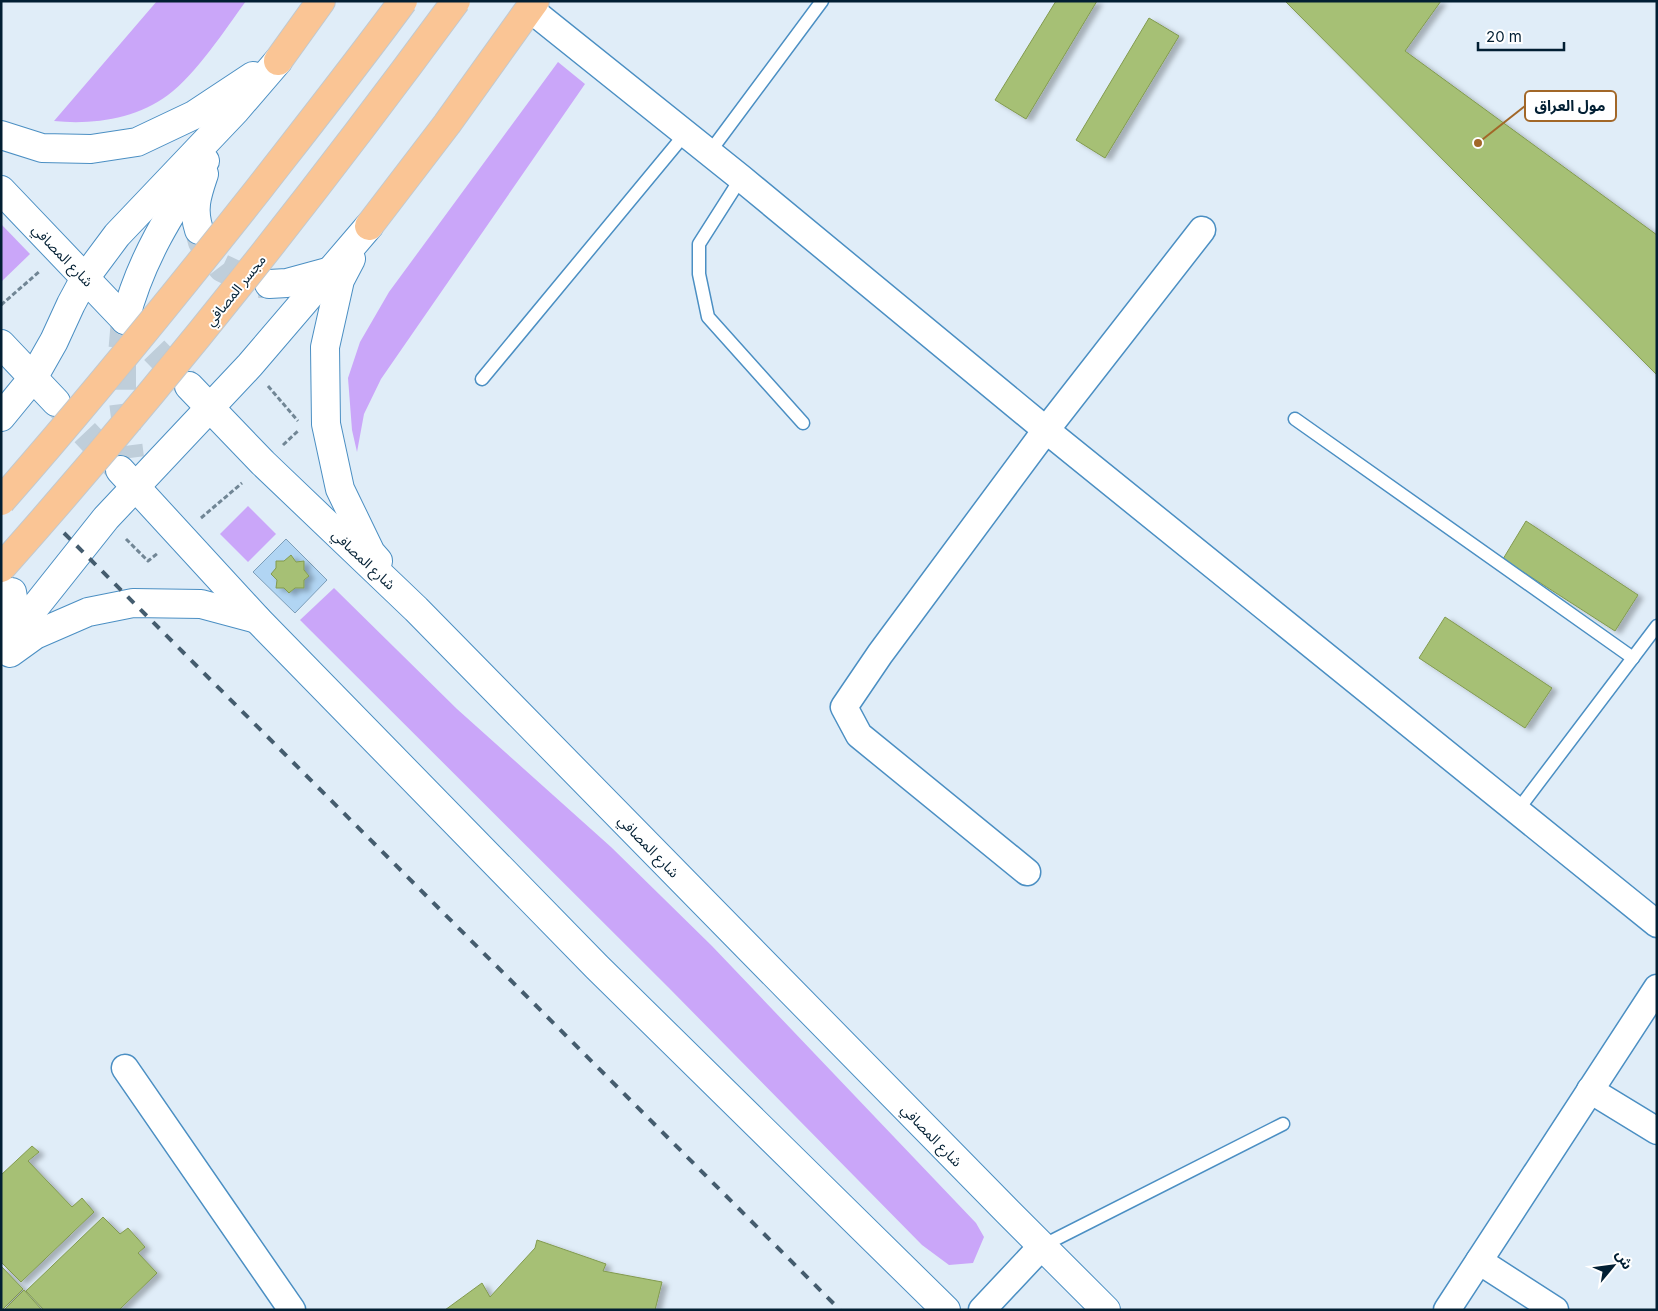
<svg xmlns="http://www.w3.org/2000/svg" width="1658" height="1311" font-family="Inter,'Noto Sans Arabic',sans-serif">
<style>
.green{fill:#caa6f9}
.water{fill:#b1d5f3;stroke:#7c9eb9}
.building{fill:#a6c074;stroke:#829a4f;filter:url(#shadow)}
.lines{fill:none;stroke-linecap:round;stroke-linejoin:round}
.secondary-tunnel{stroke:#bfceda;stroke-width:28;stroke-dasharray:28 14;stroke-linecap:butt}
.lane-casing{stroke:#4b8fc3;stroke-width:15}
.street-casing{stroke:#4b8fc3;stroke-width:29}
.secondary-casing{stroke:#4b8fc3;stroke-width:30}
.highway-casing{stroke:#c2c9ce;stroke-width:30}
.path{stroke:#718695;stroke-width:3;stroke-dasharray:5 2.5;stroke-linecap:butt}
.lane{stroke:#fff;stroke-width:12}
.street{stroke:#fff;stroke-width:26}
.secondary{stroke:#fff;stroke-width:28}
.highway{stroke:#fac595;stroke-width:28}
.rail{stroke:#445c6e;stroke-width:4;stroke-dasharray:9 9;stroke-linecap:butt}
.highway-bridge-casing{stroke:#c2c9ce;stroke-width:30;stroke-linecap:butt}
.highway-bridge{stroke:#fac595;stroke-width:28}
.labels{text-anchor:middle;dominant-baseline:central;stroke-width:4;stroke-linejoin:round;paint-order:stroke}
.street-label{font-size:14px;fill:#021f33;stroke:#fff}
.leader{fill:none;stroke:#a26728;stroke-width:2}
.callout-dot{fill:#a26728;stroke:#fff;stroke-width:2}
.callout{fill:#fff;stroke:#a26728;stroke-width:2}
.callout-label{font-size:15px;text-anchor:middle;font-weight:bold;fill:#021f33}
</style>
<defs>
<filter id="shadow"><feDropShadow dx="5.5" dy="3" stdDeviation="2.5" flood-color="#0004"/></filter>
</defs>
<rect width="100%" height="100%" fill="#e0edf8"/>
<g class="green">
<path d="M157 1H246C224 31 197 73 168 95 136 119 92 125 54 121Z"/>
<polygon points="558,62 585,84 381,379 364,414 357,452 352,430 348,378 360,342 389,292"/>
<polygon points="1,224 30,254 1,282"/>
<polygon points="248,506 276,534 248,562 220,534"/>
<polygon points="334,588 457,709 611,847 712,946 976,1223 984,1237 973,1263 949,1265 922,1245 668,987 300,620"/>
</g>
<polygon class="water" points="286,539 327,580 295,613 253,572"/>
<g class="building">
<polygon points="1056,1 1097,1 1026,119 995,100"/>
<polygon points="1285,1 1441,1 1405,51 1657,235 1657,375"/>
<polygon points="1149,18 1179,36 1105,158 1076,140"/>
<polygon points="1526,521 1638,595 1615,631 1503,559"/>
<polygon points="291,555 296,562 304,561 304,570 309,576 304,580 304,588 295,588 289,593 284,588 276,588 277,580 271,574 276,568 276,561 284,561"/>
<polygon points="1445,617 1552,688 1525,728 1419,658"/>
<polygon points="32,1146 39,1152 28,1161 72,1207 82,1198 94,1212 21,1282 1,1262 1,1175"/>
<polygon points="103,1217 120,1234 128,1228 145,1247 138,1253 157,1273 119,1310 44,1310 26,1291"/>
<polygon points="537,1240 606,1264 603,1271 662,1282 655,1310 445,1310 482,1283 490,1297 535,1248"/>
<polygon points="1,1266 23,1289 2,1310 1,1310"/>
<polygon points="24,1290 42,1310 4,1310"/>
</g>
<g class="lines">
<g class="secondary-tunnel">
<polyline points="199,231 202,242 222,268 256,284 267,284"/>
<polyline points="125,320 122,355 122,393 130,458"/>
<polyline points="125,320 188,385"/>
<polyline points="56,402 118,468"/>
</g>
<g class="lane-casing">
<g id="lane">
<polyline points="709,153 822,1"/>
<polyline points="741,178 699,244 699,274 708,317 803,423"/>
<polyline points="482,379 685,134"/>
<polyline points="1295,419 1633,658"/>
<polyline points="1517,811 1657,626"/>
<polyline points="1042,1246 1283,1124"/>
</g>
</g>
<g class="street-casing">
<g id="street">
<polyline points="530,9 741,178 1046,430 1202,230"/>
<polyline points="1027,872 859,735 844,707 880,654 1046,430 1657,924"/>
<polyline points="125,1068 292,1310"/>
<polyline points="1590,1090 1657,1131"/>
<polyline points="1479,1261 1555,1310"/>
<polyline points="982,1310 1042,1246"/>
<polyline points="1447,1310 1657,988"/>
</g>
</g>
<g class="secondary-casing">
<g id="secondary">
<polyline points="1,135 42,148 91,149 137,142 194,115 253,76"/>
<polyline points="1,190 125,320"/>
<path d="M199 230C192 208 197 195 204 174"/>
<polyline points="351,259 340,280 325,347 326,424 340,489 371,553 378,561"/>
<polyline points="269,284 287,283 331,271"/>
<path d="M125 320C140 260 171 211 205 161"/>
<polyline points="1,344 56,402"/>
<polyline points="189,386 263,463 416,609 1008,1212 1106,1310"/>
<polyline points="1,417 33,378 54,341 71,304 85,278 117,235 235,111 278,61"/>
<polyline points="120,470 257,619 597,967 946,1310"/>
<polyline points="5,639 14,603 12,592"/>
<polyline points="1,650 106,518 250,365 369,226"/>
<polyline points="10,653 35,635 88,612 133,603 201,604 257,619"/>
</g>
</g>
<g class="highway-casing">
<g id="highway">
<polyline points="278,61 321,1"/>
<polyline points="369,226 447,124 535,1"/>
</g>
</g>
<g class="path">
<polyline points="1,305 40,271"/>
<polyline points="268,386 298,421"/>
<polyline points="283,445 299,430"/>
<polyline points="201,518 242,483"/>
<polyline points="126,539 148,561 158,553"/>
</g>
<use href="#lane" class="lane"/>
<use href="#street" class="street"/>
<use href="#secondary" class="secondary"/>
<use href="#highway" class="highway"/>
<polyline class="rail" points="64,533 840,1310"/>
<g class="highway-bridge-casing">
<g id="highway-bridge">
<path d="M1 501C90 400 175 295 258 190 307 127 356 65 403 1"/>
<path d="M1 568C162 387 313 196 456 1"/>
</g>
</g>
<use href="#highway-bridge" class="highway-bridge"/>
</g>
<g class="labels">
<g class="street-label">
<text transform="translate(63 255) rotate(46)">شارع المصافي</text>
<text transform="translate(235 290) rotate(-51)">مجسر المصافي</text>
<text transform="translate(364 559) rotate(43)">شارع المصافي</text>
<text transform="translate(649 846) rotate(46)">شارع المصافي</text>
<text transform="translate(932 1135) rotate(46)">شارع المصافي</text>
</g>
</g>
<path class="leader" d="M1478 143L1525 106"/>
<circle class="callout-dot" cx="1478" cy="143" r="5"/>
<rect class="callout" x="1525" y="91" width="91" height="30" rx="5"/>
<g class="callout-label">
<text x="1570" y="111">مول العراق</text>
</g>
<rect width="1658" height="1311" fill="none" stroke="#021f33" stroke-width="5"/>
<g transform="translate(1613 1266) rotate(61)" stroke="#ffffff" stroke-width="4" paint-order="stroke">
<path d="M0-4L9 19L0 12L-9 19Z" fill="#021f33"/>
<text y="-8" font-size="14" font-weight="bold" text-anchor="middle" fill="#021f33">ش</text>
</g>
<path d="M1478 42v8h86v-8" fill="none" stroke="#021f33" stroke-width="2.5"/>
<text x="1486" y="42" font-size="15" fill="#021f33" stroke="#ffffff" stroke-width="4" paint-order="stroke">20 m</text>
</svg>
